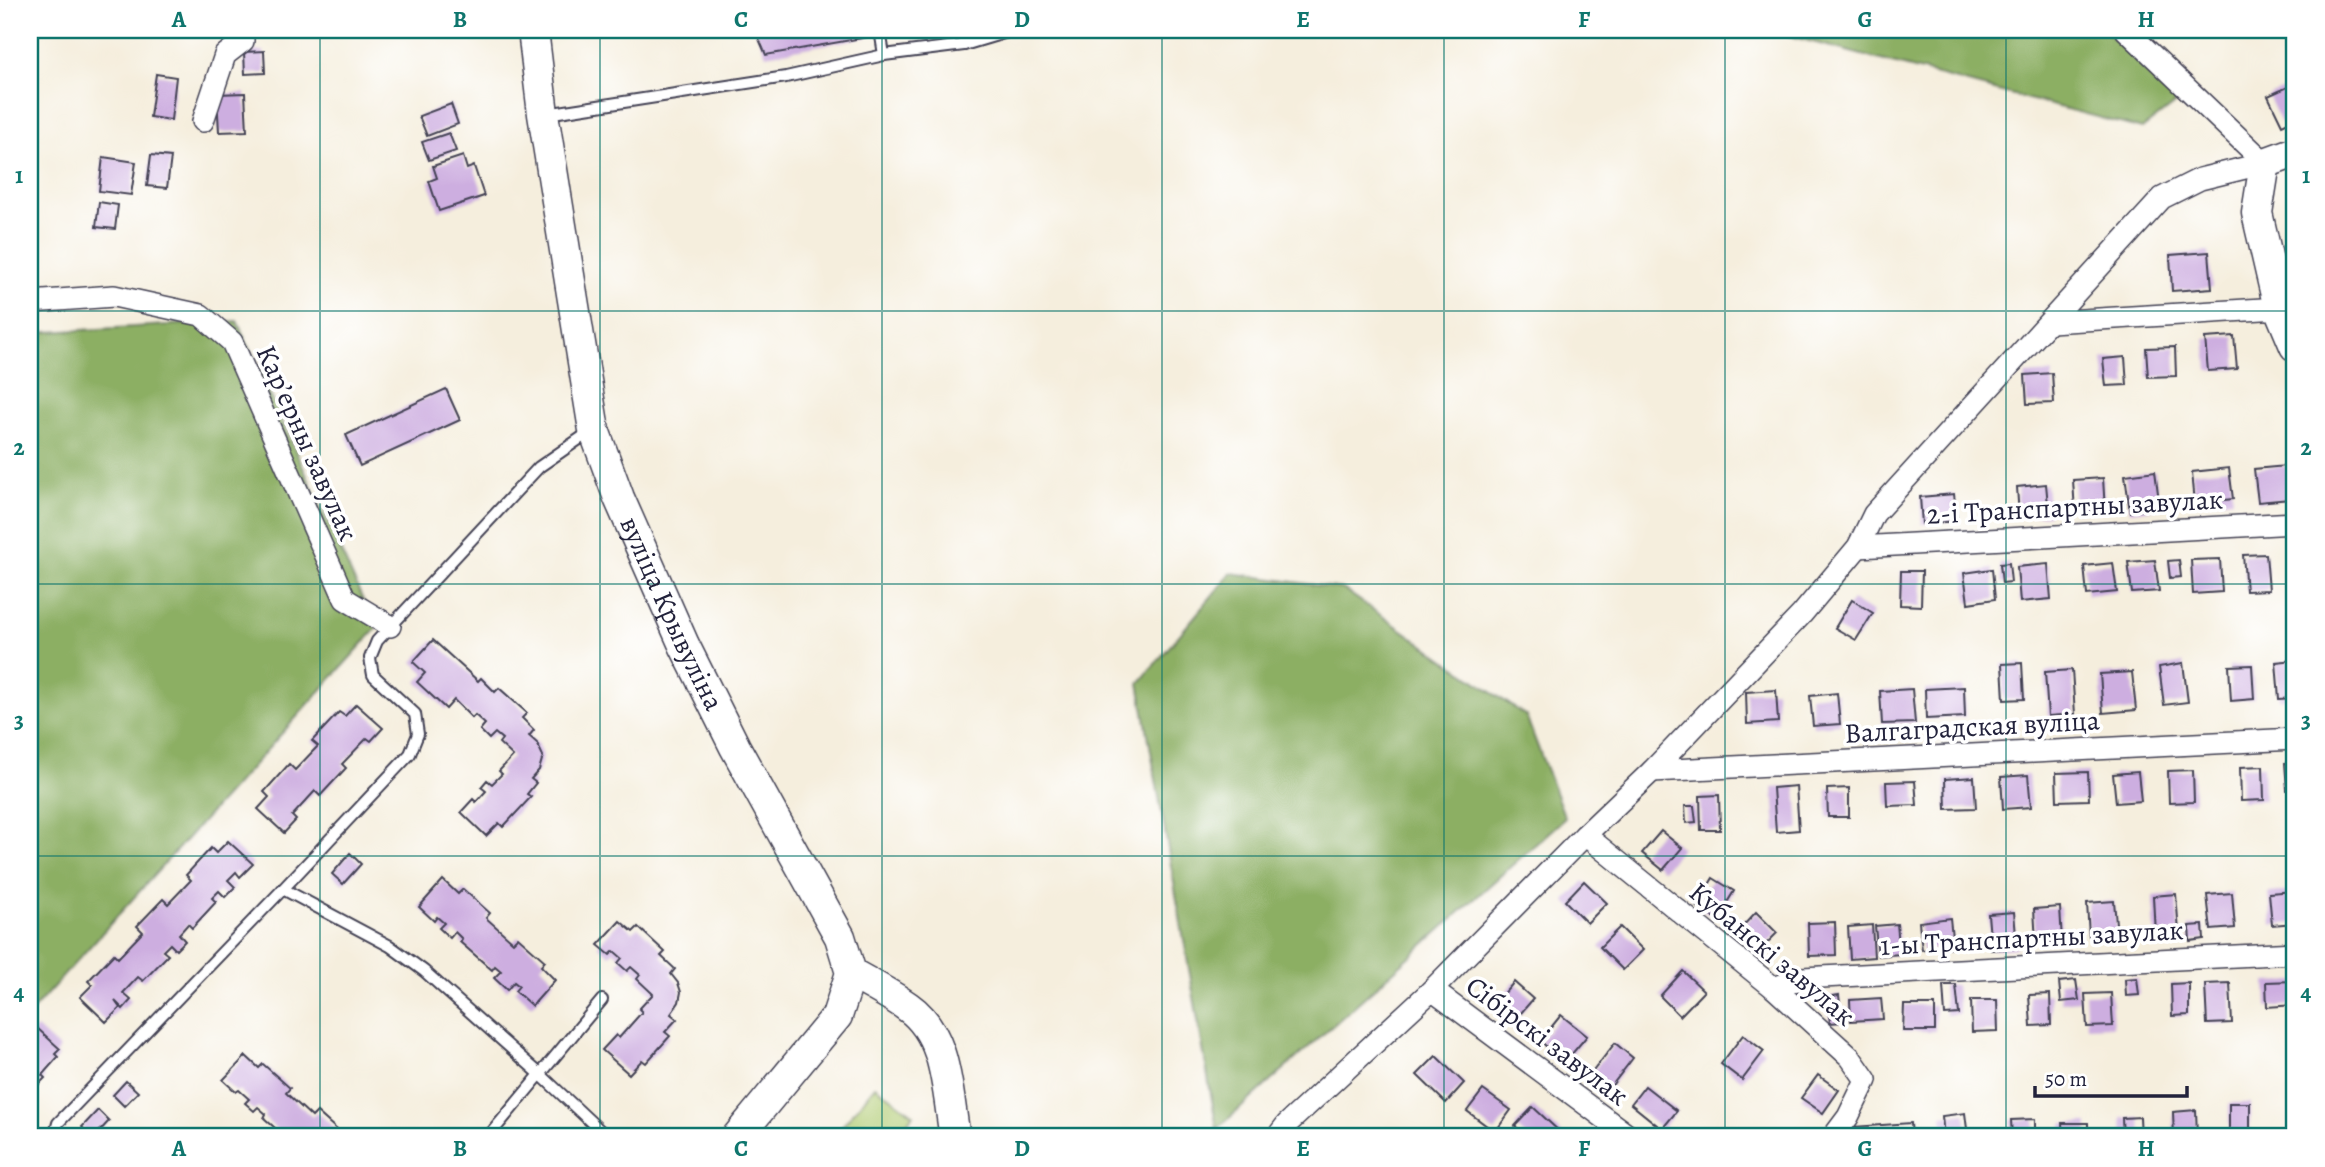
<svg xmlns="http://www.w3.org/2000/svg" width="2325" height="1167" font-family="Alegreya,serif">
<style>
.green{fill:#b0cb72;stroke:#697656;stroke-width:2}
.forest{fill:#8caf64;stroke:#576850;stroke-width:2}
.building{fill:#cdaee0}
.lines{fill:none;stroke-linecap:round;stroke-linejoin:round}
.lane-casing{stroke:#424153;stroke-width:14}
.street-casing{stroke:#424153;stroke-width:24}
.secondary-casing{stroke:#424153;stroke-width:33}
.lane{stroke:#fff;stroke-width:10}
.street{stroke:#fff;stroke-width:21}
.secondary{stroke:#fff;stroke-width:30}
.grid{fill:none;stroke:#0f766e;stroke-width:2;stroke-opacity:0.55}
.labels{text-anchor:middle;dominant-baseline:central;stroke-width:7;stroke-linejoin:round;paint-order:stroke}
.street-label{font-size:28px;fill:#22223b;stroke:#fff}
.neatline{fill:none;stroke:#0f766e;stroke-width:2.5}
.grid-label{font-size:23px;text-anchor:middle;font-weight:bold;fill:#0f766e}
</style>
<rect width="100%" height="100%" fill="#fff"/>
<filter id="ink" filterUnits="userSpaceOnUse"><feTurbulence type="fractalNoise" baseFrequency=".0143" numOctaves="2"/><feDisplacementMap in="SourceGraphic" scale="14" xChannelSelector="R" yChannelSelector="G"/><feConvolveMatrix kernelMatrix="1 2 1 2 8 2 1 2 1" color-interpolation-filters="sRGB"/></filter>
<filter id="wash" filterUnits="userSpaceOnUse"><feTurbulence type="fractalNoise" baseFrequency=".00686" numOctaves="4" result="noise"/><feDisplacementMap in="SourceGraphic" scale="28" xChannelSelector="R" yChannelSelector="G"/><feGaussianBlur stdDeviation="1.57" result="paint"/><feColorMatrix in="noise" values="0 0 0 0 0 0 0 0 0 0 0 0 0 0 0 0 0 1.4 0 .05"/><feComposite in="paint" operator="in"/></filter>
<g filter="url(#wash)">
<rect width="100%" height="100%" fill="#f5eedd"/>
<polygon class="green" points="875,1086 913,1114 899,1137 833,1137"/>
<g class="forest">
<polygon points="1767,30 2105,30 2177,102 2142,129"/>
<polygon points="237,321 376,629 30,1013 30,333"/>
<polygon points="1231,573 1343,589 1526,716 1565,818 1217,1129 1139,683"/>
</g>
<g id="blocks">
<g class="building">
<polygon points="139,30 182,30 181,37 138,33"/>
<polygon points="755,30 867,30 868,37 766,55"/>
<polygon points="264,51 265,73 245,74 244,52"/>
<polygon points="156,74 176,77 171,120 150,117"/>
<polygon points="2290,86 2295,98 2295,119 2282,125 2268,96"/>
<polygon points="245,93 247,131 219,132 217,94"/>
<polygon points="451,104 458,124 427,136 419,116"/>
<polygon points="449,133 456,151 429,160 422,142"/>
<polygon points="151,155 171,157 167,188 147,186"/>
<polygon points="463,156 467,169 474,166 484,196 439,211 429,181 437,178 433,166"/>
<polygon points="103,157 136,162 131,195 99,191"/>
<polygon points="30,159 38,160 35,181 30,180"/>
<polygon points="99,202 118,205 115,229 96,227"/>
<polygon points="2209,252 2212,288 2172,291 2170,255"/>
<polygon points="2234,336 2237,369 2208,371 2205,338"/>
<polygon points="2175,347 2176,376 2148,377 2146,348"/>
<polygon points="2125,357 2127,385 2106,386 2103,359"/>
<polygon points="2052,373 2054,403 2027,404 2025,375"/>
<polygon points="446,389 460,420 360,466 346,435"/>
<polygon points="2286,466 2290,499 2258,502 2254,469"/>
<polygon points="2229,468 2233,499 2195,503 2192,472"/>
<polygon points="2155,471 2160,508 2130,512 2125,475"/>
<polygon points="2103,478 2105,511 2075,512 2073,480"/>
<polygon points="2046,484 2049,515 2019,517 2017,487"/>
<polygon points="1954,494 1957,521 1922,524 1920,497"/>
<polygon points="2266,554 2269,590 2246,591 2243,555"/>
<polygon points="2220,559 2222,592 2193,594 2191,560"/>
<polygon points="2155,560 2159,591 2132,593 2128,562"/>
<polygon points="2179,560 2181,577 2170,578 2168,561"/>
<polygon points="2009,563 2011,582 2002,583 2000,564"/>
<polygon points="2113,563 2117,592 2087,595 2084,566"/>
<polygon points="2048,564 2051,599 2020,602 2017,567"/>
<polygon points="1992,569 1995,599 1968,603 1964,573"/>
<polygon points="1901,571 1922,571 1921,606 1900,605"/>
<polygon points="1852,600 1873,613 1856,640 1835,628"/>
<polygon points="433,640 478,681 481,678 495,692 499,688 527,713 522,718 534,730 529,736 537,743 543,756 539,770 531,779 536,783 527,794 531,797 503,827 499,823 486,836 461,812 473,799 476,802 486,791 481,787 487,780 492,784 502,774 499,771 513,756 499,743 502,739 495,733 489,739 480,730 485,724 475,715 472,718 454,700 446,709 417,682 425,673 413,662"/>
<polygon points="2295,660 2295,698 2279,699 2276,662"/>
<polygon points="2022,663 2024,699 2004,700 2002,664"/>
<polygon points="2183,663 2188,702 2164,705 2159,667"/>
<polygon points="2252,665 2254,699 2231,701 2229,666"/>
<polygon points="2072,670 2075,714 2048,716 2045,672"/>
<polygon points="2132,672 2136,710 2103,713 2100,674"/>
<polygon points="1964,687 1965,717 1926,719 1925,689"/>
<polygon points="1912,689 1915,723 1882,724 1880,691"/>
<polygon points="1776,690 1778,722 1747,724 1746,692"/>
<polygon points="1837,693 1840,724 1813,726 1810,696"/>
<polygon points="356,704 383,728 371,741 367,738 342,764 346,768 320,796 315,791 292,816 296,820 284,833 258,809 269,797 264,792 289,764 295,770 318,746 312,741 339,712 345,716"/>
<polygon points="2295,762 2295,790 2287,790 2285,763"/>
<polygon points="2263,766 2264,800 2241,801 2240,767"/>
<polygon points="2193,770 2194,802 2169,803 2168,771"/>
<polygon points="2088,772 2089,800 2057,801 2056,773"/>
<polygon points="2138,772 2141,801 2116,803 2113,774"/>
<polygon points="2028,775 2031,807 2003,809 2001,777"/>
<polygon points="1974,777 1976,808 1946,809 1945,779"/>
<polygon points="1915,781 1917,805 1887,806 1886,782"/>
<polygon points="1796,786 1799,830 1776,832 1773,788"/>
<polygon points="1849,788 1849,817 1828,817 1827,789"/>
<polygon points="1719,795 1720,830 1701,830 1700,796"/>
<polygon points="1685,806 1694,806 1696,822 1686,823"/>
<polygon points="1661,831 1682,848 1663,870 1642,853"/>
<polygon points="228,841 253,864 240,877 236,872 228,880 235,887 225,897 219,891 212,898 216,902 192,928 188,924 179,934 185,941 176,950 170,944 163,951 168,955 143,981 138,977 123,993 131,1000 123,1009 115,1001 120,1008 106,1022 80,997 92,985 88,981 114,954 118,958 143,932 137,926 163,899 168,904 191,880 186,875 211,848 216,853"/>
<polygon points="350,853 361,864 343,884 332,874"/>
<polygon points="1713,878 1734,891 1717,919 1696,906"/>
<polygon points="443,880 458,894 463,889 490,913 486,918 513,942 518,937 545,961 541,966 555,980 532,1006 515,991 519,986 514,982 507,990 494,978 501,971 495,966 492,970 460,942 462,939 455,932 450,938 439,928 444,923 437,917 434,921 419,907"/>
<polygon points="1584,881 1607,903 1587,923 1565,901"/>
<polygon points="2295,891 2295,923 2272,925 2269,893"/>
<polygon points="2232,893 2235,928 2211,930 2207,895"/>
<polygon points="2176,894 2179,932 2155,934 2153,896"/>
<polygon points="2114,901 2117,935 2089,936 2087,903"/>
<polygon points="2060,907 2062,941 2036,943 2034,909"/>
<polygon points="1756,912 1777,933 1762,948 1741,928"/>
<polygon points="2014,912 2017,948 1991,950 1988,914"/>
<polygon points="1950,918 1953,947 1922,950 1919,922"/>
<polygon points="620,921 633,932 638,927 665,952 661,956 675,969 671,974 678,983 681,992 679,1002 671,1014 677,1019 665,1032 670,1036 646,1063 642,1060 629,1074 602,1050 616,1035 619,1038 642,1012 639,1009 653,994 637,979 640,975 631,967 627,971 618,963 622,958 614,951 610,955 598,945"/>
<polygon points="1835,922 1836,955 1809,956 1808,923"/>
<polygon points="1897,924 1900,954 1878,956 1875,926"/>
<polygon points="1872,925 1874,957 1850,959 1848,927"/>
<polygon points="2203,925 2204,939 2190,941 2189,926"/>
<polygon points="1620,927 1643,950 1623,970 1600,947"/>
<polygon points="1683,971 1704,991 1680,1016 1660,996"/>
<polygon points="2137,978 2139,995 2126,996 2125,979"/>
<polygon points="2076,980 2079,1000 2061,1002 2059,982"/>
<polygon points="2295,981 2295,1005 2267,1007 2266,982"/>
<polygon points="1514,982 1533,999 1515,1020 1496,1003"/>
<polygon points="2189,983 2189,1015 2172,1016 2171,984"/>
<polygon points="2230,983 2232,1023 2207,1024 2205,984"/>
<polygon points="1943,985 1956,985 1959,1014 1945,1015"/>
<polygon points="2111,993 2113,1026 2087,1027 2085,994"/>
<polygon points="2050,994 2051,1025 2031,1026 2029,995"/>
<polygon points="1839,995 1842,1022 1830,1023 1827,997"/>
<polygon points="1881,998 1883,1019 1851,1021 1850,1000"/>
<polygon points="1971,1000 1997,1000 1998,1031 1972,1032"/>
<polygon points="1904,1005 1935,1005 1935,1031 1903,1031"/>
<polygon points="1561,1015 1587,1036 1565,1062 1540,1041"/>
<polygon points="37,1028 60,1049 55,1054 58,1057 42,1075 45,1078 37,1086 34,1083 30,1087 30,1035"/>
<polygon points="1743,1035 1764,1051 1742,1080 1721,1064"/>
<polygon points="1615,1043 1633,1058 1609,1089 1590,1075"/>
<polygon points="246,1056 259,1068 263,1064 290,1088 286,1093 312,1117 317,1112 345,1137 285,1137 264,1118 266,1114 258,1107 254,1111 245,1103 249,1099 239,1090 236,1092 223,1080"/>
<polygon points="1436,1056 1464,1083 1446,1103 1417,1075"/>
<polygon points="1818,1075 1839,1090 1823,1113 1801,1098"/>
<polygon points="126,1081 138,1092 124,1106 113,1095"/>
<polygon points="1645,1086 1677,1111 1662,1129 1631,1104"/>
<polygon points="1483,1090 1511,1110 1495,1132 1467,1111"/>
<polygon points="2290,1097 2295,1097 2295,1137 2291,1137"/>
<rect x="2229" y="1103" width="21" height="34"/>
<polygon points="1533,1107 1562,1134 1560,1137 1527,1137 1515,1126"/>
<polygon points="98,1110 109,1121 98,1133 103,1137 89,1137 90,1136 82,1127"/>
<polygon points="2196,1110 2197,1137 2174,1137 2173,1112"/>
<polygon points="1965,1113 1968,1137 1944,1137 1942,1116"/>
<polygon points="2140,1117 2141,1137 2123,1137 2122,1118"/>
<polygon points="2035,1119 2035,1137 2012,1137 2011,1120"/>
<polygon points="1911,1123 1912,1137 1855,1137 1854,1127"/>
<polygon points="2062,1123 2088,1123 2088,1137 2063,1137"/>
</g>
</g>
</g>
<g filter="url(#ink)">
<use href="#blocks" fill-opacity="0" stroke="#424153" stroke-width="2"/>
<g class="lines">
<g class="lane-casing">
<g id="lane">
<polyline points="880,30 884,55"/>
<polyline points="962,30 964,45"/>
<polyline points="546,114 786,77 884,55 964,45 1014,30"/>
<polyline points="283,889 390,946 424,971 541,1075 607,1137"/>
<polyline points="54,1137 58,1123 283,889 410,754 418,734 415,714 373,675 370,658 377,641 539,467 591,431"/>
<polyline points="488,1137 602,1000"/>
</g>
</g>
<g class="street-casing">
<g id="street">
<polyline points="2126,30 2265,163"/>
<polyline points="203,121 225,55 243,41 243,30"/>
<polyline points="30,302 114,296 201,315 232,342 345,599 390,626"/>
<polyline points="2050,322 2279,308"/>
<polyline points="1858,547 2295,523"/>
<polyline points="1652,771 2295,739"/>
<polyline points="1585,835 1774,988 1850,1057 1866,1080 1848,1117 1833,1137"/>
<polyline points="1774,988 1802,978 2295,953"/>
<polyline points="1432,990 1630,1137"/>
<polyline points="1277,1137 1287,1124 1432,990 1585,835 1652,771 1802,614 1858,547 1874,514 2162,198 2200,179 2265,163"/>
</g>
</g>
<g class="secondary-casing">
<g id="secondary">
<path id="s1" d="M533 30 543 114 594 430 619 498 684 645 735 747 840 937 851 973 837 1016 737 1137"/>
<polyline points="2295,152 2265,163 2257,213 2279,308 2295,346"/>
<path d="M851 973C870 984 890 994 908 1007 948 1035 947 1093 955 1137"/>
</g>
</g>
<use href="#lane" class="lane"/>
<use href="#street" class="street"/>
<use href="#secondary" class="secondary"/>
</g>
</g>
<path class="grid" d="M320 30V1137M600 30V1137M882 30V1137M1162 30V1137M1444 30V1137M1725 30V1137M2006 30V1137M30 311H2295M30 584H2295M30 856H2295"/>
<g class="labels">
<g class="street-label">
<text transform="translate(307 443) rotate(66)">Карʼерны завулак</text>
<text transform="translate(2075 507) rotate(-3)">2-і Транспартны завулак</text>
<text stroke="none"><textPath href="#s1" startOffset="604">вуліца Крывуліна</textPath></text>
<text transform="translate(1972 727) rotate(-3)">Валгаградская вуліца</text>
<text transform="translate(2032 938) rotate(-3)">1-ы Транспартны завулак</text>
<text transform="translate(1772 954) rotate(40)">Кубанскі завулак</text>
<text transform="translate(1547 1041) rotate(37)">Сібірскі завулак</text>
</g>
</g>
<rect width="2325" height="1167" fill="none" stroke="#fff" stroke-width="77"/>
<path d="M2035 1086v10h152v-10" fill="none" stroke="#22223b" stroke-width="3.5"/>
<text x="2045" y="1086" font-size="21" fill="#22223b" stroke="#ffffff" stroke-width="5" paint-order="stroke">50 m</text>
<rect x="38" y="38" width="2248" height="1090" class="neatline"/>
<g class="grid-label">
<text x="179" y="27">A</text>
<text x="460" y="27">B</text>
<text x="741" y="27">C</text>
<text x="1022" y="27">D</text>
<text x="1303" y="27">E</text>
<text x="1584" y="27">F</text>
<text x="1865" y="27">G</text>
<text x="2146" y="27">H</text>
<text x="19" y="183">1</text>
<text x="2306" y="183">1</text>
<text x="19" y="455">2</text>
<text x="2306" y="455">2</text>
<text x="19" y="728">3</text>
<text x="2306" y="728">3</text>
<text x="19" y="1000">4</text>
<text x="2306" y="1000">4</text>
<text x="179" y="1156">A</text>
<text x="460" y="1156">B</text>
<text x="741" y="1156">C</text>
<text x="1022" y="1156">D</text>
<text x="1303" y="1156">E</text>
<text x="1584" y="1156">F</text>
<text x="1865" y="1156">G</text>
<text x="2146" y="1156">H</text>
</g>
</svg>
